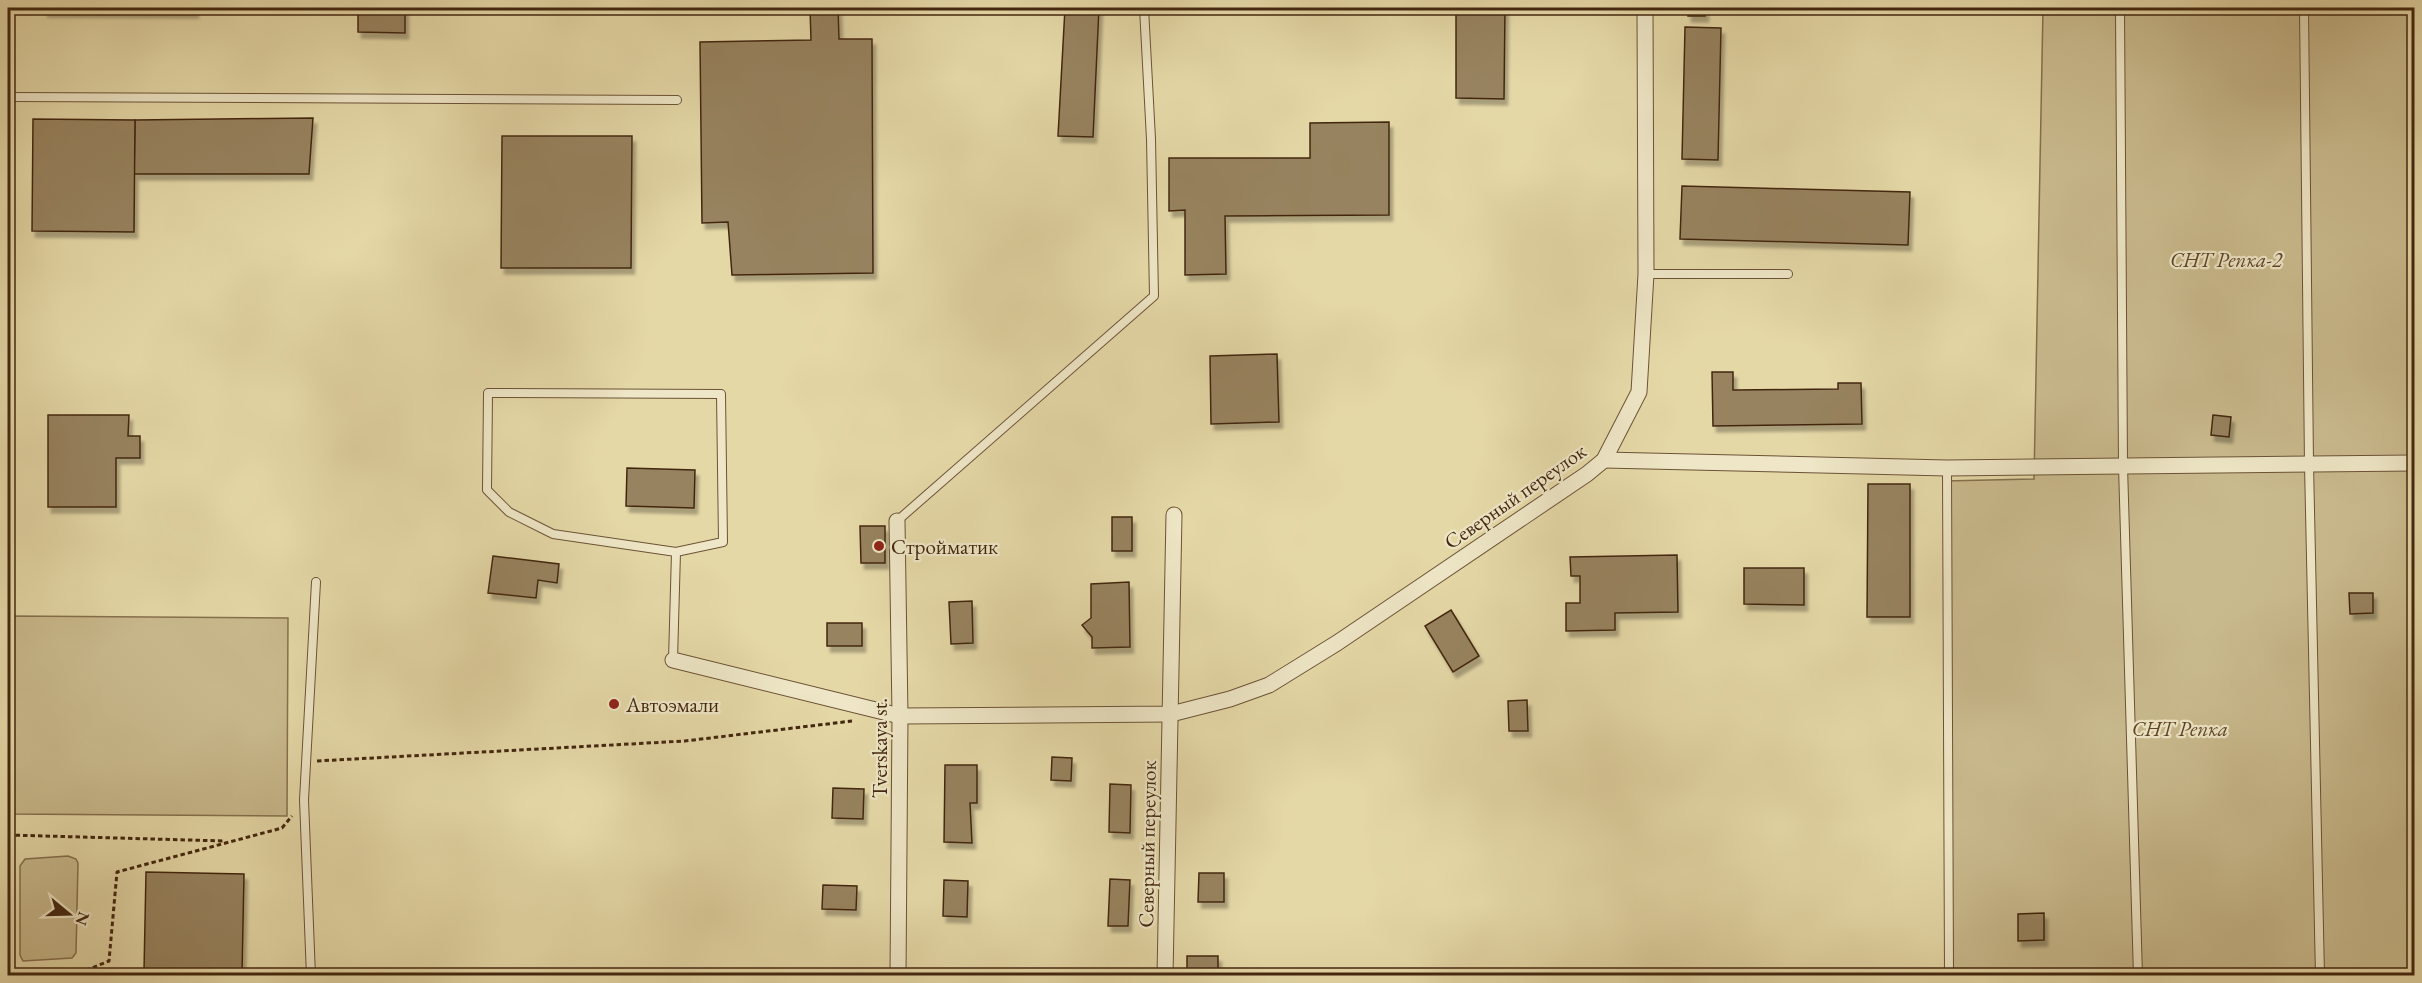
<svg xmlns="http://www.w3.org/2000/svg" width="2422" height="983" font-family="'EB Garamond',serif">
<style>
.green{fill:#c9ba8d;stroke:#86704e;stroke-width:1.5}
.building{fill:#97835f;stroke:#432710;stroke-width:1.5;filter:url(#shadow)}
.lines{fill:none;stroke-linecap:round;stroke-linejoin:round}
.service-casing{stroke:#6c5336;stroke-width:10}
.minor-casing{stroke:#6c5336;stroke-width:17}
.path{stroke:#432710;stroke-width:3;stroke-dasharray:4.5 3;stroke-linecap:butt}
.service{stroke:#eee6c6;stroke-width:8}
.minor{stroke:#eee6c6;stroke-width:15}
.poi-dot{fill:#8f2418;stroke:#eee6c6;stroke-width:2}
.labels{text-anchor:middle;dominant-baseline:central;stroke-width:4.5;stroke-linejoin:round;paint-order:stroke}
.park-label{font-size:21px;font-style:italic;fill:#5e4429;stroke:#eee6c6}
.street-label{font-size:21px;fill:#432710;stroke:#eee6c6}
.poi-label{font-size:21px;fill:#432710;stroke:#eee6c6;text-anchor:start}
</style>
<defs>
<filter id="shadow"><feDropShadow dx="3.5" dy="6" stdDeviation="1.5" flood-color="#0004"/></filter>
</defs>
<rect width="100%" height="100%" fill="#e5d8a7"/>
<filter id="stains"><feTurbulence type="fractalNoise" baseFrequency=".00333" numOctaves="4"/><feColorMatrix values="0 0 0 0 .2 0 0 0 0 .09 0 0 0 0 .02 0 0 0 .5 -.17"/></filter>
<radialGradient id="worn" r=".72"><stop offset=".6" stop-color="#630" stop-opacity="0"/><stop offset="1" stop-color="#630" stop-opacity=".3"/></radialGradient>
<g class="green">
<polygon points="2043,8 2414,8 2414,975 1947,975 1944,481 2034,479"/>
<polygon points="8,616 288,618 287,816 8,814"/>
<polygon points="68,856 76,859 78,863 76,953 72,958 23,961 20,955 20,866 25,859"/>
</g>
<g class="building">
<polygon points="44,8 195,8 195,12 44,11"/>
<polygon points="358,8 405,8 405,33 358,32"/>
<polygon points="810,8 838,8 839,39 872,39 873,273 732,275 728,222 702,223 700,42 811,40"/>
<polygon points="1065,8 1099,8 1093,137 1058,136"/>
<polygon points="1456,8 1505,8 1504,99 1456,98"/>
<rect x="1688" y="8" width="17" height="8"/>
<polygon points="1685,27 1721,28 1718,160 1682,159"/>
<polygon points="313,118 309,174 134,174 135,120"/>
<polygon points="33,119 135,120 134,232 32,231"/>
<polygon points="1389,122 1389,215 1225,216 1226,274 1185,275 1185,210 1169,211 1169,158 1310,158 1310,123"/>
<polygon points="502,136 632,136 631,268 501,268"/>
<polygon points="1682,186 1910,192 1908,245 1680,239"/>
<polygon points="1277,354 1279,422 1211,424 1210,356"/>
<polygon points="1712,372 1733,372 1733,390 1838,389 1838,383 1861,383 1862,424 1713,426"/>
<polygon points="48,415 129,415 128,436 140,436 140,458 116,458 116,507 48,507"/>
<polygon points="2213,415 2231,417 2229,437 2211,435"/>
<polygon points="627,468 695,470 694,508 626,506"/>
<polygon points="1868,484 1910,484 1910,617 1867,617"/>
<rect x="1112" y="517" width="20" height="34"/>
<polygon points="860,526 885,526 885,563 861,563"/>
<polygon points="1677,555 1678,612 1615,613 1615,630 1566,631 1566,603 1580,603 1580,576 1571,576 1570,557"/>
<polygon points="493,556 559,564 557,583 538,580 536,598 488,593"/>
<polygon points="1744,568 1804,568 1804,605 1744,604"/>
<polygon points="1129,582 1130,647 1092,648 1092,637 1082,625 1091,618 1091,584"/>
<polygon points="2349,593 2373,593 2373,613 2350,614"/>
<polygon points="972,601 973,643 951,644 949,602"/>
<polygon points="1451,610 1479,656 1453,672 1425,626"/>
<rect x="827" y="623" width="35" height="23"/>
<polygon points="1527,700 1528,731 1509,731 1508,701"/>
<polygon points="1052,757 1072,758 1071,781 1051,780"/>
<polygon points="945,765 977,765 977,803 970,803 972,843 944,842"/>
<polygon points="1110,784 1131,785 1130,833 1109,832"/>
<polygon points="833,788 864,789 863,819 832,818"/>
<polygon points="146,872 244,874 242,973 144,971"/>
<polygon points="1199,873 1224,873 1224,902 1198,902"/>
<polygon points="1110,879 1130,880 1128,926 1108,926"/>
<polygon points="944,880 968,881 967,917 943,916"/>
<polygon points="823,885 857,886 856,910 822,909"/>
<polygon points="2044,913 2044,940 2018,941 2018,914"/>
<rect x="1187" y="956" width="31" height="20"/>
<polygon points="1109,969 1129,970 1129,976 1109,976"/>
<polygon points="943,970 966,971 966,976 943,976"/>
</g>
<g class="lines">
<g class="service-casing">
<g id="service">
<polyline points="2120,8 2123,466 2138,976"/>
<polyline points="2304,8 2309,464 2320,976"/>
<polyline points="8,97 677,100"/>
<polyline points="1646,274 1788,274"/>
<polyline points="1947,468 1949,976"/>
<polyline points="897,521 1154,296 1151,139 1144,8"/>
<polyline points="673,660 676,552 553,534 509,512 487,490 488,393 721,394 723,542 676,552"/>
<polyline points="311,976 304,800 316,582"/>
</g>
</g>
<g class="minor-casing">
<g id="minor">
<polyline points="1604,460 1947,468 2414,463"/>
<polyline points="897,521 900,716 898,976"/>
<polyline points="673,660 900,716 1171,714 1230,699 1269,685 1337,643 1587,474 1604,460 1639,392 1646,274 1645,8"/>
<polyline points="1165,976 1174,515"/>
</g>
</g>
<g class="path">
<polyline points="317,761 685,741 852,721"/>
<polyline points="8,835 225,841"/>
<polyline points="72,976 109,961 117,872 282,828 292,816"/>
</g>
<use href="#service" class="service"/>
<use href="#minor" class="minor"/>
</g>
<g class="poi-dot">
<circle cx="879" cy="546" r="6"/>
<circle cx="614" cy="704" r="6"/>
</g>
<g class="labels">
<g class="park-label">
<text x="2226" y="259">СНТ Репка-2</text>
<text x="2180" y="728">СНТ Репка</text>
</g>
<g class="street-label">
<text transform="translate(1515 496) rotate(-35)">Северный переулок</text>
<text transform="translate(879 748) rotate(-90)">Tverskaya st.</text>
<text transform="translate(1147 844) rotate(-89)">Северный переулок</text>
</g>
<g class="poi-label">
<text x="891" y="546">Стройматик</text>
<text x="626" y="704">Автоэмали</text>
</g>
</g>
<rect width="2422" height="983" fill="none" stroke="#e5d8a7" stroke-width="30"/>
<rect x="9" y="9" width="2404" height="965" fill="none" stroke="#432710" stroke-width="3"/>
<rect x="15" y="15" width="2392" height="953" fill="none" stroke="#432710" stroke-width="1.5"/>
<g transform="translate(69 914) rotate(109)" stroke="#eee6c6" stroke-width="4.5" paint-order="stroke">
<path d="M0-4.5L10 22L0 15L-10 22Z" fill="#432710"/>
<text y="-9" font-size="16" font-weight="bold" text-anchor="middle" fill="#432710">N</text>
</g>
<rect width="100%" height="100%" filter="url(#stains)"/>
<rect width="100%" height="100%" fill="url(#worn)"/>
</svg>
